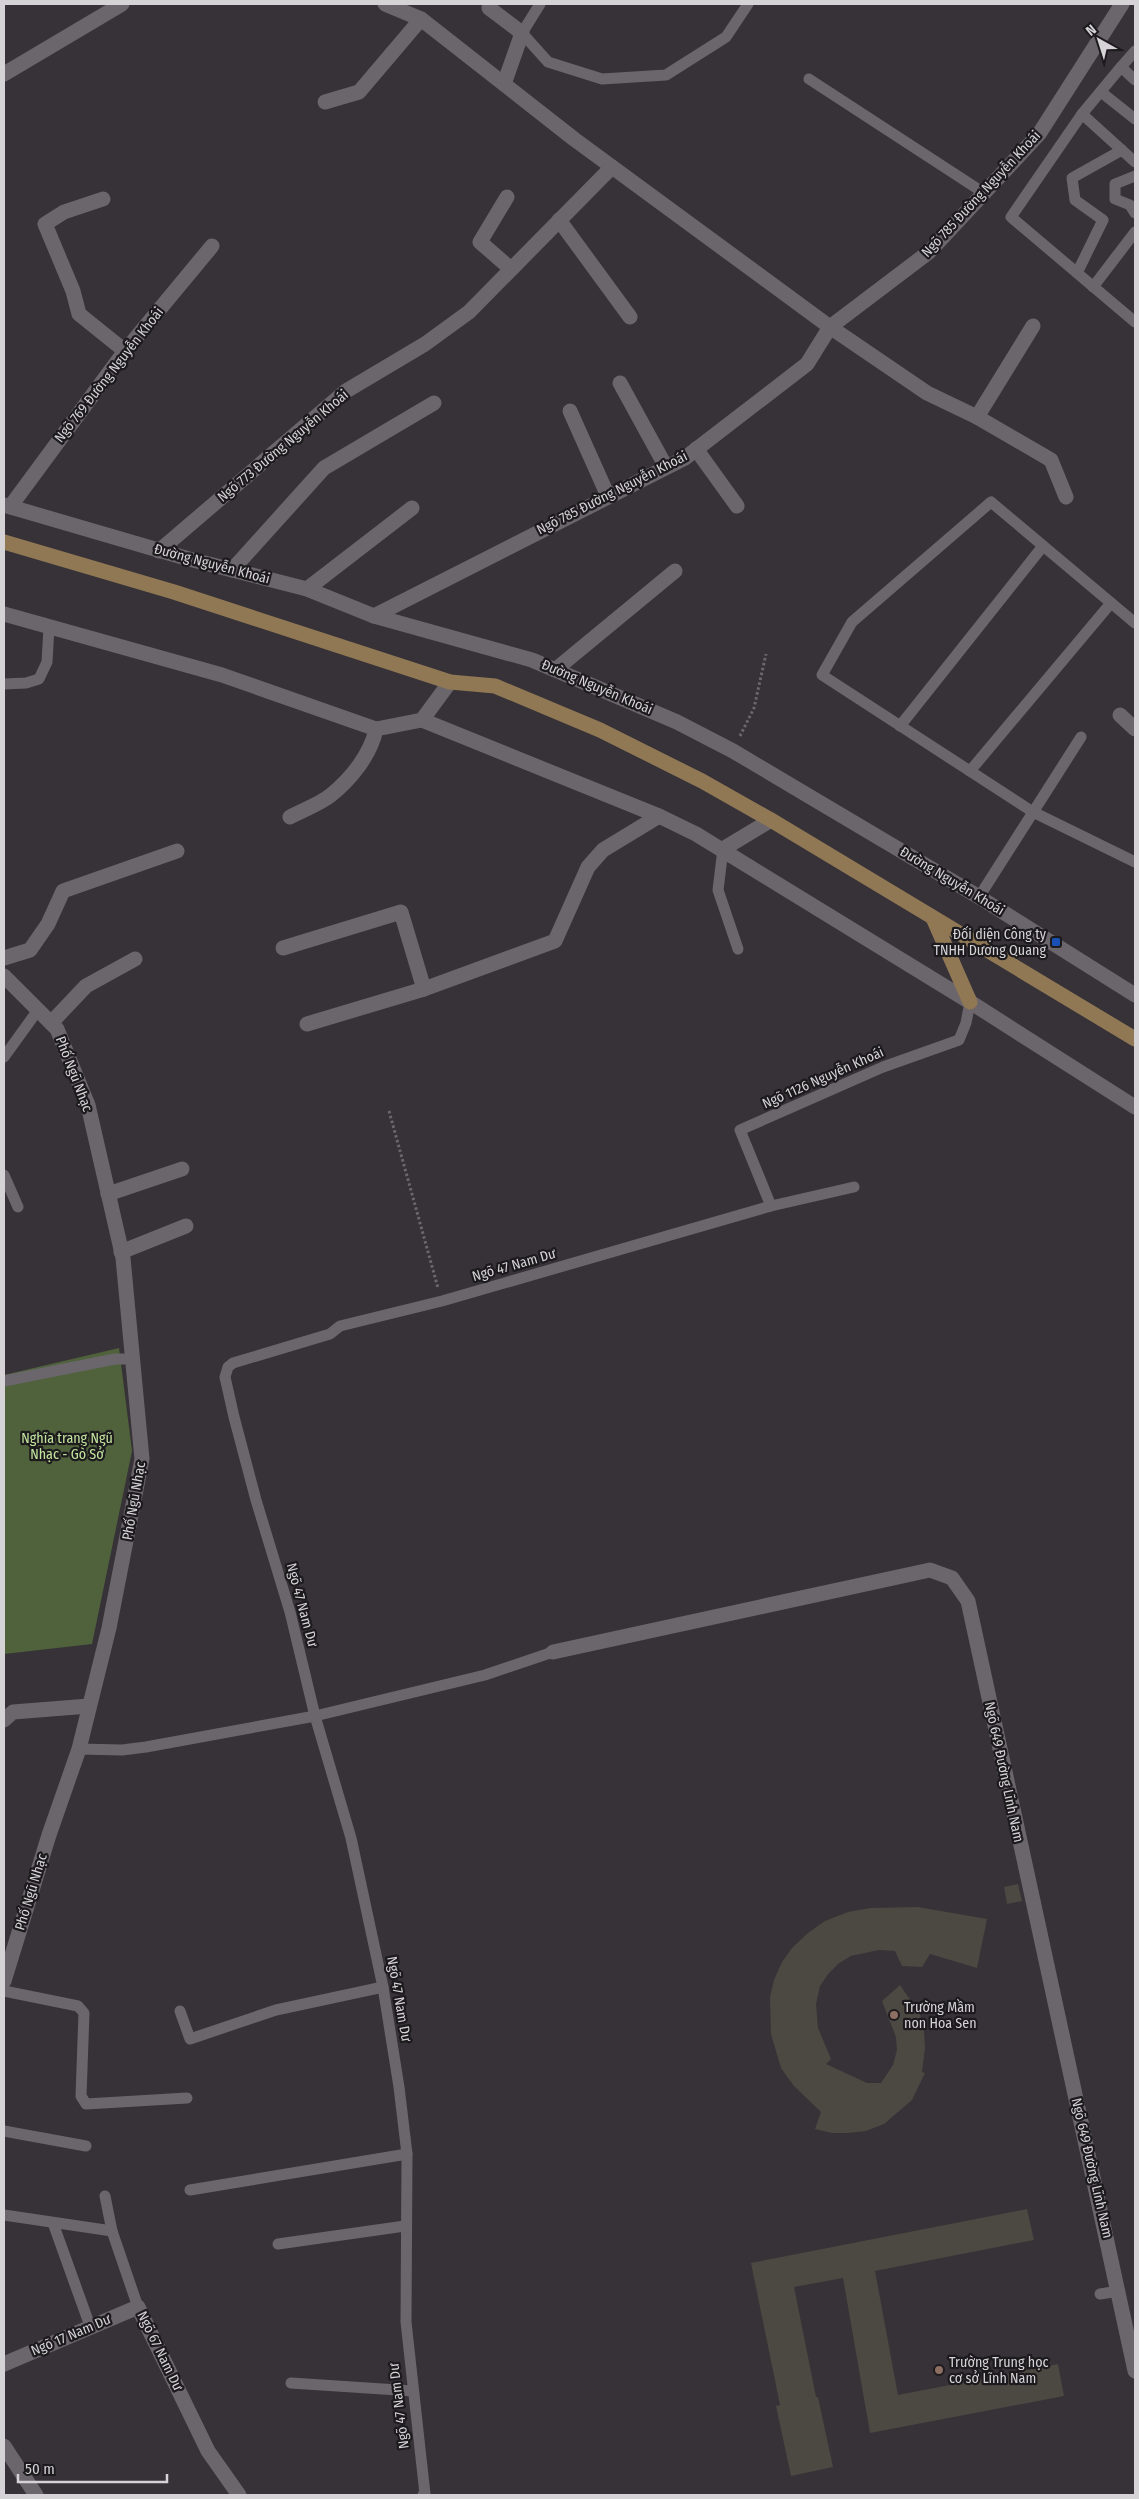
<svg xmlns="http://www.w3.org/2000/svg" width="1139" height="2499" font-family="'Fira Sans Condensed',sans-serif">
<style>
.green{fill:#50623c}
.building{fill:#4c4842}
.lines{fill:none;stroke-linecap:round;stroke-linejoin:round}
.path{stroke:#6b686c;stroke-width:3;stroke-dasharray:2.5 2.5;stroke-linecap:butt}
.lane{stroke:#6b666c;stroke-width:11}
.street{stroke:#6b666c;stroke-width:15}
.secondary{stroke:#6b666c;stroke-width:15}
.primary{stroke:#917855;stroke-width:15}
.transit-dot{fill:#1a4fb4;stroke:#1c1a1d;stroke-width:2}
.education-dot{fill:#8d6e63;stroke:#1c1a1d;stroke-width:2}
.labels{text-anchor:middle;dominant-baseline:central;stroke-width:4.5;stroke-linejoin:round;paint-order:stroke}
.street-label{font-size:14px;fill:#d6d3d7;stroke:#1c1a1d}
.poi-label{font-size:14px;fill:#d6d3d7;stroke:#1c1a1d;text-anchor:start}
.park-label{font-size:14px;fill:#c4e59f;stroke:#1c1a1d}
</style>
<rect width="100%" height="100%" fill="#363237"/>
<polygon class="green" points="119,1348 132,1451 92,1644 4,1654 4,1375"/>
<g class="building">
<polygon points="1018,1884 1022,1901 1007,1904 1004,1887"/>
<polygon points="918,1907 987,1919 977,1968 930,1954 922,1967 902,1966 895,1951 879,1950 851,1956 838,1964 829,1973 820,1986 816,2004 818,2028 831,2059 826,2064 867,2083 881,2083 893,2065 897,2050 896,2037 882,2001 900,1985 920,2014 924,2031 925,2048 922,2072 925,2073 912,2100 884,2124 866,2131 848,2133 832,2133 815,2129 821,2112 794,2086 781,2068 771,2034 770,1997 774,1980 782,1962 792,1948 808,1933 825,1921 848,1912 870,1908"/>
<polygon points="1027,2209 1034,2240 875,2271 898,2395 1058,2364 1064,2396 870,2433 843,2278 794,2287 816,2397 818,2397 833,2467 791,2476 776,2406 780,2405 751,2263"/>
</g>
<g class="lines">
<g class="path">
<polyline points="740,736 754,708 766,654"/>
<polyline points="389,1111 438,1288"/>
</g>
<g class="lane">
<polyline points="540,4 522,33 548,62 602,79 666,75 726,37 748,4"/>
<polyline points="1121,67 1135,51"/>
<polyline points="809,79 984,193"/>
<polyline points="1101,92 1135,119"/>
<polyline points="1082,114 1121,67 1135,80"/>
<polyline points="1135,162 1082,114 1011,217 1135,322"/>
<polyline points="1135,176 1115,184 1115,199 1130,205 1135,213"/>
<polyline points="1077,273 1103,220 1075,200 1072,178 1122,150"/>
<polyline points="1093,287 1135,232"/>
<polyline points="1135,623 991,502 852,622 822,675 1033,812 1135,862"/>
<polyline points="4,684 26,683 39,679 47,662 49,627"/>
<polyline points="900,726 1043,546"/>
<polyline points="970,771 1111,603"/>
<polyline points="723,849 718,890 738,949"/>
<polyline points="979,897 1081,737"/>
<polyline points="4,1057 38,1010"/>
<polyline points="4,1175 18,1207"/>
<polyline points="771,1206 740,1130 883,1067 959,1040 966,1023 970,1002"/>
<polyline points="4,1381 115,1359 133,1359"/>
<polyline points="79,1749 122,1750 146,1747 315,1716 485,1675 553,1652"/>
<polyline points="4,1991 78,2006 84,2013 81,2096 86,2104 187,2098"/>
<polyline points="180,2011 190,2039 276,2010 383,1987"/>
<polyline points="4,2131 86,2146"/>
<polyline points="190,2190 407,2154"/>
<polyline points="105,2196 112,2231 138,2307"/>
<polyline points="4,2215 112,2231"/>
<polyline points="53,2223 90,2326"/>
<polyline points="278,2244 405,2226"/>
<polyline points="1100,2294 1119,2291"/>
<polyline points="291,2383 413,2391"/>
<polyline points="423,2495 425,2494 406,2322 407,2154 399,2087 383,1987 351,1838 315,1716 290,1612 256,1500 234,1417 225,1377 228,1367 233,1363 330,1334 340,1326 442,1301 771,1206 854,1187"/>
</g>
<g class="street">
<polyline points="385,4 421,19 574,139 830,327 927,393 977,417 1051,460 1066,497"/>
<polyline points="489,8 522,33 504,84"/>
<polyline points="4,74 122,4"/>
<polyline points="325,102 359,92 421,19"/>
<polyline points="507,197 480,242 511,269"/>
<polyline points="103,199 64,212 45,224 73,291 79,314 125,351"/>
<polyline points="559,220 630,317"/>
<polyline points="620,383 666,467"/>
<polyline points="570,411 608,496"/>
<polyline points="977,417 1033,326"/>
<polyline points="696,449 737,506"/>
<polyline points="4,505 189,559 307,589 374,616 532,660 677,722 733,751 979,897 1135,995"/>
<polyline points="10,507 125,351 212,246"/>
<polyline points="159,551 346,391 425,344 469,312 612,167"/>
<polyline points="232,570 324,468 434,403"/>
<polyline points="307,589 412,508"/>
<polyline points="374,616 685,458 807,364 830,327 929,252 1039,134 1122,4"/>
<polyline points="555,670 675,571"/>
<polyline points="1120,715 1135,729"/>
<path d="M290 817C303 810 320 804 331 795 351 779 371 754 376 729"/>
<polyline points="723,849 771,820"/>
<polyline points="283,948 401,912 424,989"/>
<polyline points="4,958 30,950 48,924 63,891 177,851"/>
<polyline points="4,976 57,1029 88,1105 123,1258 142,1459 109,1628 79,1749 49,1835 4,1981"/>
<polyline points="51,1023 86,986 135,959"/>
<polyline points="307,1024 424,989 555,941 588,867 603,850 659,816"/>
<polyline points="108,1194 182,1169"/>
<polyline points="121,1252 186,1226"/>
<polyline points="553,1652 930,1570 952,1578 968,1601 1135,2371"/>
<polyline points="4,1720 13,1712 89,1706"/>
<polyline points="4,2364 138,2307 208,2451 239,2495"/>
</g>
<g class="secondary">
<polyline points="4,614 222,675 376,729 422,720 450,682"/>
<polyline points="422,720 659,816 696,834 970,1002 1135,1107"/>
<polyline points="4,2446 36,2495"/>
</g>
<g class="primary">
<polyline points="4,542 174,592 450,682 495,686 600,730 702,781 771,820 1135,1039"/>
<polyline points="933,918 970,1002"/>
</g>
</g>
<rect class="transit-dot" x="1051" y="937" width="10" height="10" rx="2.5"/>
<g class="education-dot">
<circle cx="894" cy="2015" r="5"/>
<circle cx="939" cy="2370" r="5"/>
</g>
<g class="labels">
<g class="street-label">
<text transform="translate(981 194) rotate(-47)">Ngõ 785 Đường Nguyễn Khoái</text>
<text transform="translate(109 375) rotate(-52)">Ngõ 769 Đường Nguyễn Khoái</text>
<text transform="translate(283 446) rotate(-40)">Ngõ 773 Đường Nguyễn Khoái</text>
<text transform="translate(612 493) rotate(-27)">Ngõ 785 Đường Nguyễn Khoái</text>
<text transform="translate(212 564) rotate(15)">Đường Nguyễn Khoái</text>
<text transform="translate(597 687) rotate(23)">Đường Nguyễn Khoái</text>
<text transform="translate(952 881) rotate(31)">Đường Nguyễn Khoái</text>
<text transform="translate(74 1074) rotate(69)">Phố Ngũ Nhạc</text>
<text transform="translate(823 1078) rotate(-24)">Ngõ 1126 Nguyễn Khoái</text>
<text transform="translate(514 1265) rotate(-16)">Ngõ 47 Nam Dư</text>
<text transform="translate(134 1501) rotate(-80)">Phố Ngũ Nhạc</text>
<text transform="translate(302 1605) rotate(75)">Ngõ 47 Nam Dư</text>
<text transform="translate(1004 1772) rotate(78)">Ngõ 649 Đường Lĩnh Nam</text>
<text transform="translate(31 1892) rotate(-73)">Phố Ngũ Nhạc</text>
<text transform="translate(399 1999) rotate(80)">Ngõ 47 Nam Dư</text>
<text transform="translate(1092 2168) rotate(77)">Ngõ 649 Đường Lĩnh Nam</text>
<text transform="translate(71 2335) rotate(-23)">Ngõ 17 Nam Dư</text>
<text transform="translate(160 2351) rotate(64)">Ngõ 67 Nam Dư</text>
<text transform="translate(399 2406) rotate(-97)">Ngõ 47 Nam Dư</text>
</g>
<g class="poi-label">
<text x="1046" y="934" text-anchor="end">Đối diện Công ty<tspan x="1046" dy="16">TNHH Dương Quang</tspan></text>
<text x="904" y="2007">Trường Mầm<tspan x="904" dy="16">non Hoa Sen</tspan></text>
<text x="949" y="2362">Trường Trung học<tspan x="949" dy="16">cơ sở Lĩnh Nam</tspan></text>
</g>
<g class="park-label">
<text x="67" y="1438">Nghĩa trang Ngũ<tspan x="67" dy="16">Nhạc - Gò Sở</tspan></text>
</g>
</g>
<rect width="1139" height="2499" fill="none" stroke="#d6d3d7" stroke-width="10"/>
<g transform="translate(1099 40) rotate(321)" stroke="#1c1a1d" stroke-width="4" paint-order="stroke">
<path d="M0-4L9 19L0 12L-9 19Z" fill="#d6d3d7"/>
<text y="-8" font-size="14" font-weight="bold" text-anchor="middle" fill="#d6d3d7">N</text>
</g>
<path d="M18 2474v8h149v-8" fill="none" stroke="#d6d3d7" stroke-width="2.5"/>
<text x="25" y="2474" font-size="15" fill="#d6d3d7" stroke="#1c1a1d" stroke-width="4" paint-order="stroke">50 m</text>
</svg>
